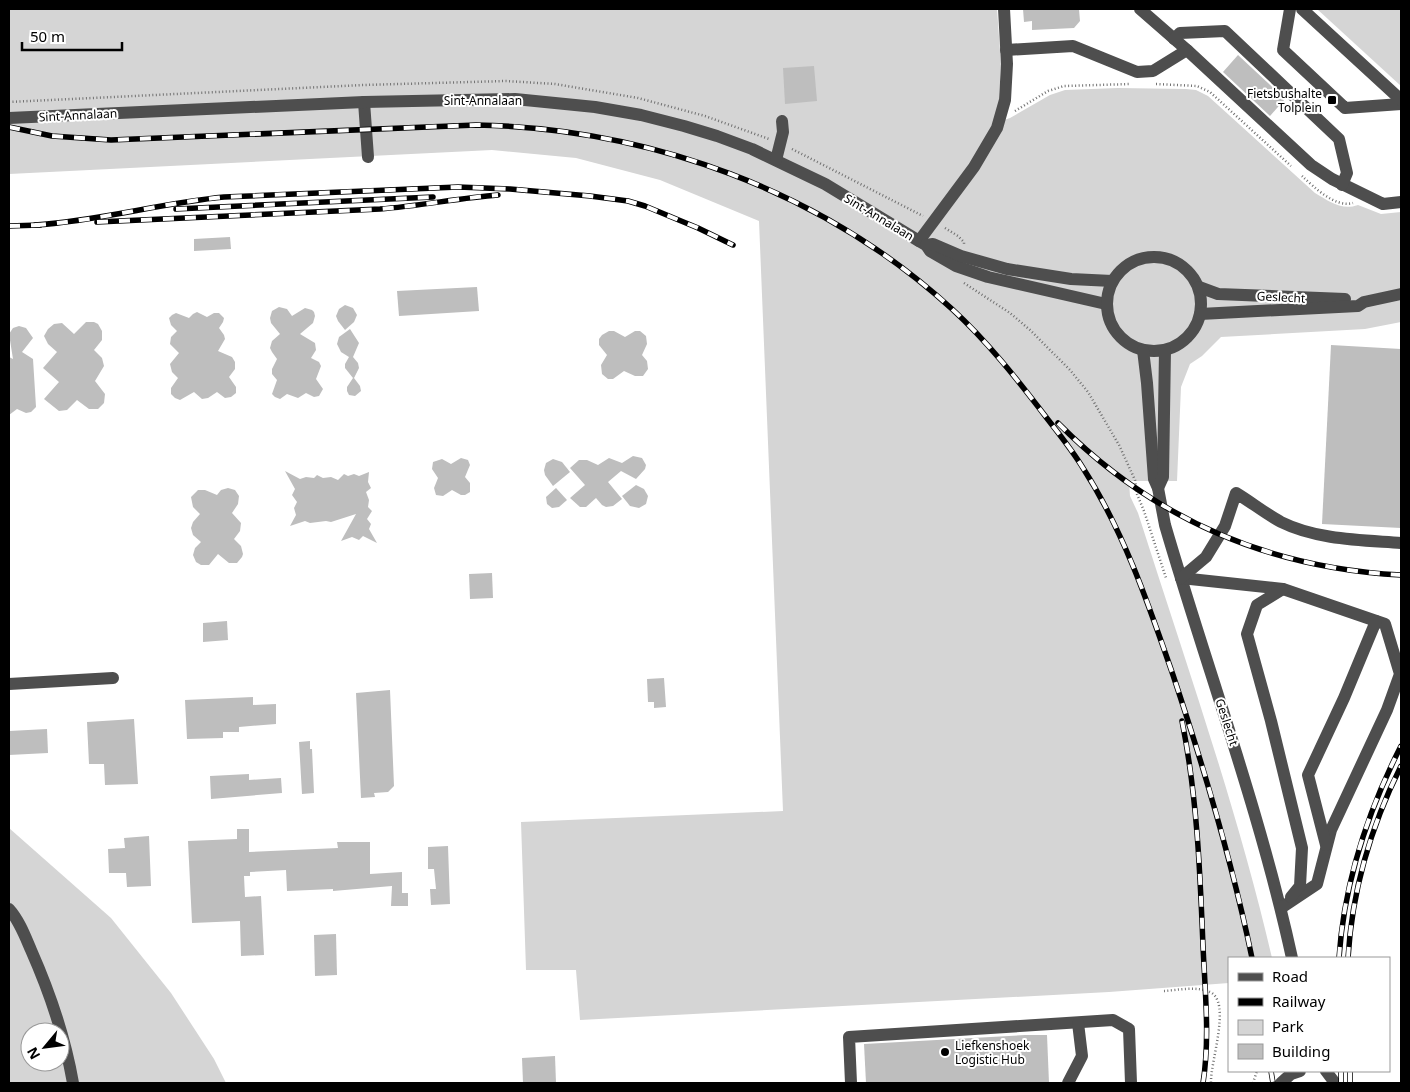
<svg xmlns="http://www.w3.org/2000/svg" width="1410" height="1092" font-family="'Noto Sans',sans-serif">
<style>
.green{fill:#d5d5d5;fill-rule:evenodd}
.building{fill:#bebebe}
.lines{fill:none;stroke-linecap:round;stroke-linejoin:round}
.path{stroke:#707070;stroke-width:2.5;stroke-dasharray:1 2.5;stroke-linecap:butt}
.minor{stroke:#4e4e4e;stroke-width:12}
.rail-casing{stroke:#000;stroke-width:5.5}
.rail{stroke:#fff;stroke-width:4;stroke-dasharray:11;stroke-linecap:butt}
.poi-dot{fill:#000;stroke:#fff;stroke-width:2}
.labels{text-anchor:middle;dominant-baseline:central;stroke-width:4;stroke-linejoin:round;paint-order:stroke}
.poi-label{font-size:12px;fill:#000;stroke:#fff;text-anchor:end}
.street-label{font-size:12px;fill:#000;stroke:#fff}
</style>
<rect width="100%" height="100%" fill="#fff"/>
<g class="green">
<path d="M9 9H997L1001 64 999 98 1001 121 1010 118 1050 95 1065 90 1118 88 1186 89 1196 90 1208 96 1315 193C1329 201 1341 211 1358 205L1381 214 1401 212V322L1365 329 1221 337 1202 356 1190 364 1181 387 1177 481H1129L1130 496 1138 513C1185 661 1237 807 1272 958H1229V983L1109 992 580 1020 576 970H526L521 822 783 811 759 221 660 180 576 158 492 150 9 174Z"/>
<polygon points="1317,9 1401,9 1401,86"/>
<path d="M9 828 111 918 171 993 214 1059 226 1083H9ZM30 1032H60V1062H30Z"/>
</g>
<g class="building">
<polygon points="1023,9 1079,9 1080,21 1074,28 1032,30 1032,21 1024,22"/>
<polygon points="1238,55 1285,99 1270,116 1223,72"/>
<polygon points="814,66 817,101 785,104 783,68"/>
<polygon points="230,237 231,249 194,251 194,239"/>
<polygon points="477,287 479,311 399,316 397,291"/>
<polygon points="345,305 353,308 357,315 354,322 345,330 338,321 336,316 339,309"/>
<polygon points="279,307 287,309 292,316 305,308 312,310 314,312 315,316 313,323 300,334 315,343 316,350 311,358 319,362 321,366 316,379 323,389 319,396 314,397 306,393 298,398 287,394 280,399 275,397 272,394 277,380 272,374 272,369 277,359 272,352 270,348 272,341 280,334 271,323 270,318 272,311"/>
<polygon points="197,312 207,317 214,313 219,313 224,318 223,322 219,328 224,335 225,339 218,351 232,357 235,362 235,369 229,377 236,387 236,393 231,397 225,398 217,392 208,398 202,399 194,392 180,400 175,398 171,394 171,388 178,378 172,372 170,364 179,353 170,344 171,337 177,331 171,325 169,318 172,315 176,313 189,318 193,314"/>
<polygon points="86,322 94,322 98,324 102,331 102,340 94,350 102,358 104,366 95,381 105,394 104,403 98,409 89,409 77,400 67,410 59,411 44,399 59,382 43,368 57,352 48,344 44,336 48,329 54,324 62,323 74,334"/>
<polygon points="19,326 26,328 33,338 22,352 33,359 36,407 31,412 26,413 17,409 9,415 9,357 13,359 9,334 13,328"/>
<polygon points="350,329 359,343 353,357 358,363 359,368 354,378 360,386 361,391 355,396 349,395 347,391 347,387 353,378 345,368 345,364 349,357 341,352 337,344 339,337"/>
<polygon points="609,331 614,331 625,337 635,331 640,331 646,336 647,344 642,355 647,361 648,369 643,376 635,376 624,371 613,379 608,379 602,374 601,365 607,355 599,345 599,339 602,335"/>
<polygon points="1331,345 1401,349 1401,528 1322,524"/>
<polygon points="633,456 642,458 646,465 645,469 636,479 621,471 608,482 622,499 613,506 606,507 602,505 596,498 586,507 580,507 570,498 585,485 570,468 579,460 587,460 598,465 609,458 622,463"/>
<polygon points="461,458 468,460 470,465 465,477 470,483 470,492 465,495 461,495 452,490 443,496 436,495 434,488 438,478 432,469 433,462 442,459 451,464"/>
<polygon points="553,459 562,462 570,472 553,486 545,475 544,470 546,463"/>
<polygon points="285,471 300,479 306,477 314,478 317,475 323,478 331,477 338,480 344,474 348,476 354,474 359,476 369,472 368,482 371,488 366,492 369,500 368,507 372,511 367,519 371,524 369,529 377,543 363,536 359,540 352,537 341,541 356,514 331,522 326,521 310,523 305,521 290,526 296,515 294,508 297,502 292,495 295,489"/>
<polygon points="636,485 644,489 648,496 646,504 639,508 630,506 622,496"/>
<polygon points="228,488 235,490 239,496 238,504 232,513 241,523 240,531 234,539 241,546 243,554 242,557 237,563 229,563 218,554 209,565 201,565 196,562 193,555 195,548 201,542 193,535 191,528 193,522 200,514 193,507 191,497 198,490 205,490 217,495 221,490"/>
<polygon points="556,488 567,500 559,507 552,508 547,504 546,497"/>
<polygon points="492,573 493,598 470,599 469,574"/>
<polygon points="227,621 228,640 203,642 203,623"/>
<polygon points="664,678 666,707 654,708 654,702 648,702 647,679"/>
<polygon points="390,690 394,786 388,792 374,793 375,797 361,798 356,693"/>
<polygon points="253,697 253,705 276,704 276,724 239,727 239,732 223,732 223,738 187,739 185,700"/>
<polygon points="134,719 138,784 105,785 104,764 89,764 87,722"/>
<polygon points="47,729 48,753 9,755 9,731"/>
<polygon points="310,741 310,749 312,749 314,793 302,794 299,742"/>
<polygon points="249,774 249,780 281,778 282,793 211,799 210,776"/>
<polygon points="237,829 249,829 249,852 338,848 337,842 370,842 370,874 402,872 402,893 408,893 408,906 391,906 392,886 333,891 333,889 287,891 286,870 250,872 250,876 244,876 245,897 261,896 264,955 241,956 240,921 192,923 188,841 237,839"/>
<polygon points="149,836 151,886 127,887 126,873 109,873 108,849 125,848 124,838"/>
<polygon points="448,846 450,904 431,905 430,889 436,889 434,869 428,869 428,847"/>
<polygon points="336,934 337,975 315,976 314,935"/>
<polygon points="1025,1035 1047,1035 1049,1083 866,1083 864,1044"/>
<polygon points="555,1056 556,1083 523,1083 522,1058"/>
</g>
<g class="lines">
<g class="path">
<polyline points="1156,84 1197,86 1210,92 1291,166"/>
<polyline points="9,102 363,85 506,81 555,84 638,98 705,116 769,139"/>
<polyline points="1015,111 1048,91 1064,86 1131,84"/>
<polyline points="792,149 923,216"/>
<path d="M1302 176C1314 187 1335 208 1353 203"/>
<polyline points="945,228 958,236 964,242 964,245"/>
<polyline points="964,283 1010,313 1030,330 1070,370 1088,392 1119,445 1135,480 1137,494 1144,511 1166,578"/>
<path d="M1164 991C1178 990 1197 986 1210 992 1232 1002 1210 1062 1211 1083"/>
<polyline points="1253,1083 1257,1071"/>
</g>
<g class="minor">
<polyline points="1140,9 1187,50 1311,165 1332,179 1383,204 1401,202"/>
<polyline points="1290,9 1283,50 1345,108 1401,104"/>
<polyline points="1302,9 1401,100"/>
<polyline points="1174,39 1180,33 1225,31 1339,139 1347,173 1342,185"/>
<polyline points="1006,50 1073,46 1137,72 1153,71 1187,50"/>
<polyline points="364,102 368,157"/>
<polyline points="9,118 364,102 515,99 595,107 641,115 684,126 717,136 752,149 825,184 919,241 926,245 930,251 956,266 988,277 1106,304"/>
<polyline points="776,160 783,132 782,121"/>
<polyline points="919,241 974,167 997,128 1005,100 1007,64 1004,9"/>
<polyline points="926,245 933,244 961,256 1007,269 1071,279 1112,281"/>
<circle cx="1154" cy="304" r="47"/>
<polyline points="1199,287 1218,294 1345,299"/>
<polyline points="1200,314 1358,306 1364,302 1401,294"/>
<path d="M1143 350 1147 383 1154 479 1158 488 1165 525C1207 669 1260 811 1292 958"/>
<polyline points="1158,488 1163,477 1165,350"/>
<polyline points="1181,578 1283,589 1385,624 1400,674 1387,710 1331,830 1317,884 1281,908"/>
<path d="M1181 578 1206 557 1225 526 1236 493C1251 502 1266 514 1281 522 1317 540 1362 540 1401 543"/>
<polyline points="1283,589 1257,605 1247,634 1271,721 1302,848 1300,886 1291,897"/>
<polyline points="9,684 113,678"/>
<polyline points="1326,845 1308,775 1344,698 1376,621"/>
<path d="M9 909C19 920 25 936 31 950 50 993 65 1037 73 1083"/>
<polyline points="1326,1071 1335,1083"/>
<polyline points="851,1083 849,1037 1113,1020 1129,1029 1131,1083"/>
<polyline points="1068,1083 1082,1056 1078,1023"/>
<polyline points="1281,1083 1291,1074 1300,1071"/>
</g>
<g class="rail-casing">
<g id="rail">
<path d="M9 127 52 136 111 140 476 125C649 128 823 191 952 309 987 341 1017 379 1046 417 1059 434 1072 450 1083 468 1124 532 1148 603 1173 675 1204 768 1232 861 1252 958"/>
<polyline points="176,209 433,197"/>
<path d="M97 222 380 209C420 206 459 198 498 195"/>
<path d="M35 225C98 221 161 203 224 197L458 187 510 189 590 196 628 201 645 206 698 228 733 245"/>
<polyline points="9,226 40,225"/>
<path d="M1058 423C1152 518 1268 568 1401 575"/>
<path d="M1182 721C1197 796 1200 870 1203 946 1205 992 1210 1038 1203 1083"/>
<path d="M1339 958C1344 883 1367 813 1401 746"/>
<path d="M1348 958C1352 891 1371 826 1401 766"/>
<polyline points="1271,1071 1273,1083"/>
<polyline points="1341,1071 1341,1083"/>
<polyline points="1350,1071 1350,1083"/>
</g>
</g>
<use href="#rail" class="rail"/>
</g>
<g class="poi-dot">
<rect x="1327" y="95" width="10" height="10" rx="2.5"/>
<circle cx="945" cy="1052" r="5"/>
</g>
<g class="labels">
<g class="poi-label">
<text x="1322" y="93">Fietsbushalte<tspan x="1322" dy="14">Tolplein</tspan></text>
<text x="955" y="1045" text-anchor="start">Liefkenshoek<tspan x="955" dy="14">Logistic Hub</tspan></text>
</g>
<g class="street-label">
<text x="483" y="100">Sint-Annalaan</text>
<text transform="translate(78 115) rotate(-3)">Sint-Annalaan</text>
<text transform="translate(879 217) rotate(31)">Sint-Annalaan</text>
<text transform="translate(1281 297) rotate(3)">Geslecht</text>
<text transform="translate(1227 722) rotate(72)">Geslecht</text>
</g>
</g>
<rect width="1410" height="1092" fill="none" stroke="#000000" stroke-width="20"/>
<rect x="1228" y="957" width="162" height="115" fill="#ffffff" stroke="#999999"/>
<rect x="1238" y="973" width="25" height="8" fill="#4e4e4e" stroke="#999999"/>
<text x="1272" y="982" font-size="15" fill="#000000">Road</text>
<rect x="1238" y="998" width="25" height="8" fill="#000000" stroke="#999999"/>
<text x="1272" y="1007" font-size="15" fill="#000000">Railway</text>
<rect x="1238" y="1020" width="25" height="15" fill="#d5d5d5" stroke="#999999"/>
<text x="1272" y="1032" font-size="15" fill="#000000">Park</text>
<rect x="1238" y="1044" width="25" height="15" fill="#bebebe" stroke="#999999"/>
<text x="1272" y="1057" font-size="15" fill="#000000">Building</text>
<g transform="translate(45 1047) rotate(241)"><circle r="24" fill="#ffffff" stroke="#999999"/>
<path d="M0-4L9 19L0 12L-9 19Z" fill="#000000"/>
<text y="-8" font-size="14" font-weight="bold" text-anchor="middle" fill="#000000">N</text>
</g>
<path d="M22 42v8h100v-8" fill="none" stroke="#000000" stroke-width="2.5"/>
<text x="30" y="42" font-size="15" fill="#000000" stroke="#ffffff" stroke-width="4" paint-order="stroke">50 m</text>
</svg>
